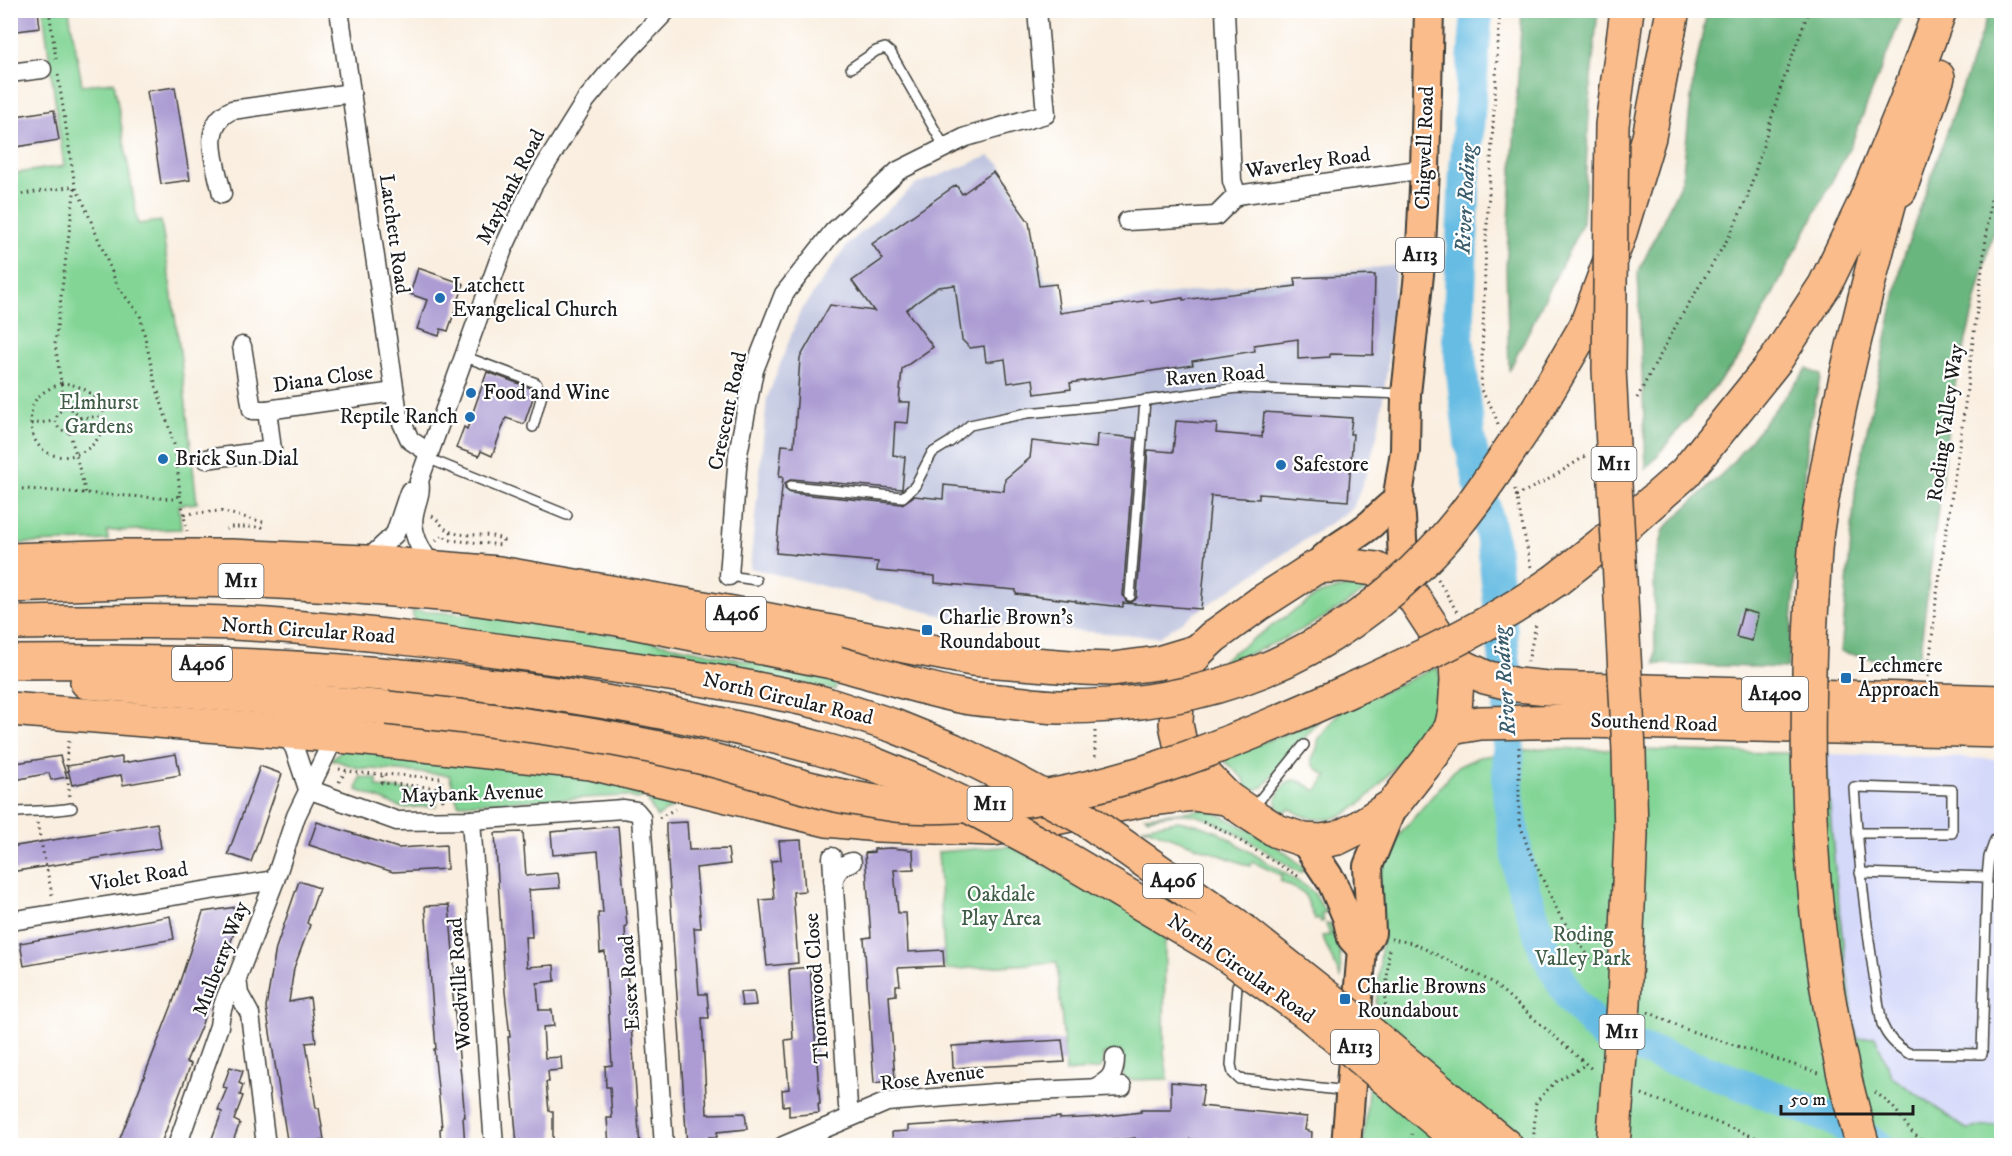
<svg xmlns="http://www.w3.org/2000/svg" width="2012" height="1156" font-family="'IM FELL DW Pica',serif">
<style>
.built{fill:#d4d8f9}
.industrial{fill:#bdc3de}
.green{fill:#83d596;stroke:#507859;stroke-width:1.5}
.forest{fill:#6ab67f;stroke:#43694e;stroke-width:1.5}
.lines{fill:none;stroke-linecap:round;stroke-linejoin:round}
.river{stroke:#66bce3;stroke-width:32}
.building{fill:#ac9cd3}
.lane-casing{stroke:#3d3c39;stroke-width:12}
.street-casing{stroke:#3d3c39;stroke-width:21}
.primary-casing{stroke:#3d3c39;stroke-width:32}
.highway-casing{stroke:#3d3c39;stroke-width:36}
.path{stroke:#3d3c39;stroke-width:3;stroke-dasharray:1.5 4.5;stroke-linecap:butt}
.lane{stroke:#fff;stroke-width:9}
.street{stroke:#fff;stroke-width:18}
.primary{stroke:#f9bc8a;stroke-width:28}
.highway{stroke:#f9bc8a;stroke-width:33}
.highway-bridge-casing{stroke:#3d3c39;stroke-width:36;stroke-linecap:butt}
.highway-bridge{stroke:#f9bc8a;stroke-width:33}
.poi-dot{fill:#1f6fb2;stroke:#fff;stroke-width:2}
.labels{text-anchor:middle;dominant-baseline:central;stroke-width:4.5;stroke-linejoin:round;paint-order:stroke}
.shield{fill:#fff;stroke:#606060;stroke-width:1.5}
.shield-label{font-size:20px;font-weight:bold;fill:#1c1c1c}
.street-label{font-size:21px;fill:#1c1c1c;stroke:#fff}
.poi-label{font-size:21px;fill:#1c1c1c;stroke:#fff;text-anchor:start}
.park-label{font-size:21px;fill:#405d47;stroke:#fff}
.water-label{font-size:22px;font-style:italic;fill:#3a5c6c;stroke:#fff}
</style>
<rect width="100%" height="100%" fill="#fff"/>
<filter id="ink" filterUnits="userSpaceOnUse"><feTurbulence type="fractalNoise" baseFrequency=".0167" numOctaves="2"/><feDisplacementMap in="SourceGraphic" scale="12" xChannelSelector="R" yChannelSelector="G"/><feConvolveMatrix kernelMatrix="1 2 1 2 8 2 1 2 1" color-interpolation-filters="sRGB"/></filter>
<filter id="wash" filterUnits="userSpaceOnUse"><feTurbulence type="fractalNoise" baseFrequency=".008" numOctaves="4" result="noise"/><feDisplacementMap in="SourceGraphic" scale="24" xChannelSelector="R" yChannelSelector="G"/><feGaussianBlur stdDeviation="1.35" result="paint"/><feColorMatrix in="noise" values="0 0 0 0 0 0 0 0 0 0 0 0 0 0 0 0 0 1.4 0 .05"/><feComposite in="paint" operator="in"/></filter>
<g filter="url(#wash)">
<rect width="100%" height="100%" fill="#f9eedf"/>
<polygon class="built" points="1826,754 2001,759 2001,1124 1967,1129 1892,1077 1875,1036 1857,1039 1845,970 1837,905"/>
<polygon class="industrial" points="989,156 1000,164 1033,231 1045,281 1057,279 1065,308 1396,265 1387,370 1378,432 1367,472 1353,508 1159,637 972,623 750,568 767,398 800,312 848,244 915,185"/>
<g class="green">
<polygon points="43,11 69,11 82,85 114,82 138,224 161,221 180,351 197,503 179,505 181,529 107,531 108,540 11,544 10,174 64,166"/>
<path d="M1372 586C1324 621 1275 646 1219 665L1225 658 1319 594 1346 587Z"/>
<path d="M412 611C555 615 696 651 837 680L835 690 421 628 414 620Z"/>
<path d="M1437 667C1442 680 1445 699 1439 712 1431 729 1414 744 1402 759 1371 793 1341 841 1290 809L1285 812 1278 807 1276 799C1287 773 1296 777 1316 791L1327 776C1298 757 1319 760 1318 740L1339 712Z"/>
<polygon points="1319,721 1263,787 1254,790 1246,787 1244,779 1221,758"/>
<path d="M1543 748 1826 754C1832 850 1841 944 1857 1039L1875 1036 1892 1077 1967 1129 2002 1124 2001 1146H1363L1382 939 1379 874 1389 847 1457 767 1479 757Z"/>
<polygon points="342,750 491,756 655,794 637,799 626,796 458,804 449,775 358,768 331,759"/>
<polygon points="360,777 377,779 377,787 436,793 437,806 402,808 357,790"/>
<polygon points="654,799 678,804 657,817 648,802"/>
<path d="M1207 809C1241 824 1278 844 1305 869L1300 873C1270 855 1219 816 1185 814 1173 813 1160 816 1148 818L1145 816Z"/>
<polygon points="1177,821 1196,824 1218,832 1307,887 1314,893 1326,913 1321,914 1324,921 1321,922 1319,918 1315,919 1304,893 1280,881 1282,876 1253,862 1250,866 1143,827"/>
<polygon points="1010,846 1165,930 1164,1052 1168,1079 1124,1080 1121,1052 1103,1054 1103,1064 1100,1069 1066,1072 1057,962 945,970 938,852"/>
<polygon points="1330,923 1340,953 1341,979 1322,936 1330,935 1326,924"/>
</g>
<g class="forest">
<polygon points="1522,11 1598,11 1591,79 1583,222 1509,371 1506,268"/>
<polygon points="1707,11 1904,11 1851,145 1741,355 1646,469 1638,273 1682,180 1693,81"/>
<polygon points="1989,11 2001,11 2001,200 1952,396 1918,668 1841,652 1856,483 1903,258"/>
<polygon points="1807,369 1821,375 1809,428 1788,668 1655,664 1654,568 1664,529 1728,468"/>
</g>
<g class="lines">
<polyline class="river" points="1477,10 1465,169 1458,339 1470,442 1493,544 1509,703 1508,794 1520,877 1545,951 1571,999 1602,1033 1621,1042 1708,1071 1830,1118 1877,1145"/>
</g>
<g id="blocks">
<g class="building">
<polygon points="10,10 38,10 40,28 10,32"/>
<polygon points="175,87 190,180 161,184 147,91"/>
<polygon points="54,110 59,140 10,148 10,117"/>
<polygon points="993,172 1029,222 1039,286 1056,284 1060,313 1150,300 1151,303 1183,298 1183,300 1296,286 1295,278 1375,275 1373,355 1330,354 1330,357 1298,359 1298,339 1254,345 1255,351 1192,361 1193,365 1070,383 1071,389 1035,394 1033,379 1008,383 1005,359 986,362 984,346 970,348 962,340 955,285 938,287 906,310 933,347 902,369 899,402 910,402 908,423 895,422 893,455 905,457 902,489 792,479 785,483 785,489 790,493 902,504 914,496 943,499 944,485 1004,491 1005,479 1030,458 1032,441 1096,448 1097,434 1135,438 1123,595 1126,601 1130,603 1135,600 1137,597 1148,450 1173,452 1176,421 1217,424 1216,433 1262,437 1264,412 1352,418 1350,434 1353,434 1348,501 1259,494 1259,499 1211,496 1201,609 1123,603 1123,607 1076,602 1076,601 1016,594 1016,590 935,583 935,576 877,571 878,562 776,553 783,477 779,477 782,445 794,446 800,358 830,305 874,311 852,281 883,259 872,244 956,185 962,194"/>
<polygon points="418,268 464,284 448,331 441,329 439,336 417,329 427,300 410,294"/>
<polygon points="487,372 531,388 534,395 524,424 506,418 492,456 481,451 479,456 456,448 464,427 467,429"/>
<polygon points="1743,610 1758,614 1752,641 1736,637"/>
<polygon points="176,754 180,775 123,785 121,775 72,785 67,766 122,757 122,763"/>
<polygon points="60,756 67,777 51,780 49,773 10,781 10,764"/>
<polygon points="260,766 282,774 251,862 228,854"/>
<polygon points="317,822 398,848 446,845 447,869 393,872 309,845"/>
<polygon points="687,822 689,850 728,849 730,864 696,868 701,928 694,928 699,994 707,994 709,1018 702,1018 707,1114 745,1113 747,1129 717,1132 717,1137 709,1137 710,1146 687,1146 666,832 666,823"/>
<polygon points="157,823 161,848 10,872 10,847"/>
<polygon points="618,826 627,926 625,927 627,970 640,1146 609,1146 607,1118 612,1118 610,1087 606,1087 605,1066 612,1065 605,952 600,953 598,913 603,913 598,851 553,855 551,832"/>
<polygon points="523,832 526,876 558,873 560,888 529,890 532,937 525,937 527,967 554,965 555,981 537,983 539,1010 552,1010 554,1026 543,1027 545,1058 561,1057 562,1070 548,1071 549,1082 546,1082 549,1111 553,1111 553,1144 548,1144 548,1146 517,1146 508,1037 510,1037 505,992 495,833"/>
<polygon points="801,840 805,891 793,892 798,963 767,966 760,900 774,899 771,861 781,860 779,841"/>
<polygon points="891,848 913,850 914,869 894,870 898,913 906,913 908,952 943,950 944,966 898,968 900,985 896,985 896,995 889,996 895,1080 874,1083 864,938 871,937 865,853 874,852 874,849"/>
<polygon points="299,881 319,888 307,923 310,925 294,968 289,1002 310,998 316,1042 306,1043 316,1108 319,1108 324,1140 320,1141 321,1146 288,1146 266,1007 276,948"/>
<polygon points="449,905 455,975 451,975 465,1117 463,1117 465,1146 441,1146 440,1129 442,1128 434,1049 436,1049 425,906"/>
<polygon points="243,906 213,995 211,994 202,1024 186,1062 191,1064 160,1146 117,1146 172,1005 203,912"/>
<polygon points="170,916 174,939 24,966 20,943"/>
<polygon points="810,967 820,1104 818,1104 819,1113 789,1116 789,1105 783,1106 782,1090 789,1089 785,1040 793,1039 789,969"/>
<polygon points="754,991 756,1005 742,1006 740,992"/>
<polygon points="1062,1040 1065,1062 953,1068 952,1046"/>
<polygon points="230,1067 243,1071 239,1083 243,1085 240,1095 243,1096 234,1120 240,1123 231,1146 209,1146 222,1112 218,1110 227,1088 223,1087"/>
<polygon points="1171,1082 1204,1085 1201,1106 1307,1117 1305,1130 1312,1132 1311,1146 1254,1146 1190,1139 1190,1144 1158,1141 1159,1145 1135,1146 1135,1138 1058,1146 893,1146 892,1132 908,1131 908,1126 1060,1117 1060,1119 1099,1117 1141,1112 1141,1110 1171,1110"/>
</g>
</g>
</g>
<g filter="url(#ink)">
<use href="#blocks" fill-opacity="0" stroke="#3d3c39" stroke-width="1.5"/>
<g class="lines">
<g class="lane-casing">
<g id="lane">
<polyline points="851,68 876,51 885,48 891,53 944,146"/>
<polyline points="463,356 536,383 542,395 533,427"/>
<polyline points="427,458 567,515"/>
<polyline points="791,486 903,497 915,486 932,453 950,442 970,425 1027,413 1112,405 1237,388 1404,394"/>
<polyline points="729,576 756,580"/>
<polyline points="1130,596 1145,400"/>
<polyline points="1253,808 1304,745"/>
<path d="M10 813C31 810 51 812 72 808"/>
<path d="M1857 833H1952V790L1854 787C1859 867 1868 945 1882 1024 1887 1037 1896 1046 1908 1053L1982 1054 1987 877"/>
<polyline points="1860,873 1987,877 1989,857 1995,840 2002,841"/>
<polyline points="1237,986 1231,1065 1233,1073 1239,1079 1348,1091"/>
</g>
</g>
<g class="street-casing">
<g id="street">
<polyline points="339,10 398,414 410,440 428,452"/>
<polyline points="1225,10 1232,181 1237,195 1425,169"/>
<polyline points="10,73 42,69"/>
<path d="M222 194C217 167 198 125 232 110L351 93"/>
<polyline points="1127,221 1216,216 1237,195"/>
<polyline points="242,346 252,410 267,410 394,392"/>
<polyline points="206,459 272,450 267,410"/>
<polyline points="365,562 395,534 409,492"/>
<path d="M432 567C422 551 410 534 414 514 416 502 422 492 419 481L503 249 533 185 586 100 615 65 667 10"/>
<polyline points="729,576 738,454 754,370 784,294 833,232 898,171 966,137 1046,114 1037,10"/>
<polyline points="282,731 294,747 308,789"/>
<polyline points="308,789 397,821 471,820 623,809 636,811 641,817 664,1146"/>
<polyline points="471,820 494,1146"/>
<polyline points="832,857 848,1106 852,1115"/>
<path d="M833 880C838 870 841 865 852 862"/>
<polyline points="10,921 275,880"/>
<polyline points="237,978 239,994 250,1014 266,1146"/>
<path d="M1095 1088C1110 1080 1115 1075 1115 1057"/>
<path d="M177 1146 219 1026C221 1008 226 992 237 978L275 880 296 816 331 744 339 736"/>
<polyline points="783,1146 887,1102 994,1093 1122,1087"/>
</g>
</g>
<g class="primary-casing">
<g id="primary">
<path d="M1316 567C1332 547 1352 540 1371 524 1381 515 1388 506 1400 499"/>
<polyline points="1404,583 1401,517 1398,495 1405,451 1406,394 1420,265 1425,169 1429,10"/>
<polyline points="1304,840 1332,882 1347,917 1352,938 1362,949"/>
<polyline points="1346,1146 1362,949 1371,933 1368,866 1393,805"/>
</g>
</g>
<g class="highway-casing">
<g id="highway">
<polyline points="1900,190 1938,77"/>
<polyline points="1537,410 1586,326 1619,236 1649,137 1673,10"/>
<polyline points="10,560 124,556 232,556 365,562 499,573 733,613 972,659 1083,668 1112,669 1158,663 1198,651"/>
<polygon points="1342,565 1376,569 1404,583 1456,663 1457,680 1455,711 1451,728 1434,753 1393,805 1356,829 1338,838 1322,841 1304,840 1277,831 1249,813 1227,798 1197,767 1181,748 1176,724 1177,701 1182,680 1188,665 1198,651 1213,637 1260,603 1316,567"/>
<polyline points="1556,580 1626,525 1685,473 1776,360 1825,285 1864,204 1905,104 1940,10"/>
<polyline points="10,586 182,580 260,581 335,585 451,595 618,619 837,663"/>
<path d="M1812 598C1814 575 1814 552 1817 530 1836 406 1867 285 1900 164"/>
<path d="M10 623C91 622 171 620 251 624 353 630 454 644 554 658 645 670 734 682 823 703"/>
<path d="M10 662C279 659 553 677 814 747"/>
<polyline points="1456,663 1485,677 1517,685 1548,688 2002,702"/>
<polyline points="87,682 387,708"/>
<polyline points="10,709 339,736 591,763 827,820 878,825 993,829 1026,824 1142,800 1193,794 1227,798"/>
<polyline points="1451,728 1480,723 1583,721 2002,731"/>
<polyline points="1483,1127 1506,1146"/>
</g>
</g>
<g class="path">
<polyline points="49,10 56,59"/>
<polyline points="58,75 75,186 55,344 65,407"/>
<polyline points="10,196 75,186"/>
<path d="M61 383C85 384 113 403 102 430 94 454 61 465 42 449 29 438 27 411 37 398 43 391 53 387 61 383Z"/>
<polyline points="1637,398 1679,320 1730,235 1747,198 1781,87 1809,10"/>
<polyline points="65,407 58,413 55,421 59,429 70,433"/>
<polyline points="65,407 74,410 80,418 78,425 70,433"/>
<polyline points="80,418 104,416"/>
<polyline points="31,424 55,421"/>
<polyline points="1498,424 1493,410 1481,390 1486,241 1500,10"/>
<polyline points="70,433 86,494"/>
<polyline points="10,488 173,499 180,495 176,451 155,382 140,315 118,287 84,204 75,186"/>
<polyline points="1515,489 1531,567"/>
<polyline points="180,495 187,531"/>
<polyline points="1516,496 1551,478 1587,455"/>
<polyline points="185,514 220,511 263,522 262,527 230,527 224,531"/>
<path d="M432 516C439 520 443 529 451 532 468 538 487 531 503 540V545"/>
<polyline points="436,541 443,535 449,540 503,545"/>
<polyline points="1438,579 1457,612"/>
<polyline points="1528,662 1536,624"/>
<polyline points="1928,677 1936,600 1963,420 1991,199 2002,172"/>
<polyline points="1095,731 1095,760"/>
<polyline points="1519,747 1519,821 1528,848 1560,916 1599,971"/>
<polyline points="339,769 358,773 382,774"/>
<polyline points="339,782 346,771"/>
<polyline points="442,788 382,783 382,774 441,778 443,803"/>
<path d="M70 796C67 776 64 758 70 738"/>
<polyline points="659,818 675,809"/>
<polyline points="1203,822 1219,828 1301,878"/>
<polyline points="37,823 53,899"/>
<polyline points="1391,939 1413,943 1492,982 1593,1070"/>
<polyline points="1385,1011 1389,949"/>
<polyline points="1648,1012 1685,1029 1819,1073"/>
<path d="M1875 1092C1880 1096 1886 1100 1891 1105 1909 1124 1906 1134 1934 1146"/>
<polyline points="1642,1094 1778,1146"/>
<polyline points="1408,1146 1412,1134"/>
<polyline points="1533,1146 1536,1102 1555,1082 1585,1065"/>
</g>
<use href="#lane" class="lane"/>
<use href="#street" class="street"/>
<use href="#primary" class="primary"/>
<use href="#highway" class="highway"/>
<g class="highway-bridge-casing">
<g id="highway-bridge">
<path d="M1812 598C1802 782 1809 968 1863 1146"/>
<path d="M837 663C878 674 919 688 960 696 976 700 993 700 1009 702 1026 704 1043 707 1059 707 1209 707 1328 661 1432 552 1473 510 1504 457 1537 410"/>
<polyline points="823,703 894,726 953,750 1009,778 1085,819 1236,925 1343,1010 1483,1127"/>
<path d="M387 708C489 719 591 732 691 755 733 764 774 779 816 790 841 797 869 801 895 805 915 807 936 807 956 806 1096 802 1230 745 1355 688 1425 656 1493 624 1556 580"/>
<polyline points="814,747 871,763 922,784 970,807 1053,851 1221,951 1310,1015 1466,1146"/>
<polyline points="1613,1146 1624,1003 1631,834 1629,751 1609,369 1612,125 1627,10"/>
</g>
</g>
<use href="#highway-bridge" class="highway-bridge"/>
</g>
</g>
<g class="poi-dot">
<circle cx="440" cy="298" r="6"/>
<circle cx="471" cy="393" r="6"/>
<circle cx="470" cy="417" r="6"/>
<circle cx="163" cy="459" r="6"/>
<circle cx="1281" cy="465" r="6"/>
<rect x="921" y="624" width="12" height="12" rx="3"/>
<rect x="1840" y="672" width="12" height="12" rx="3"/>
<rect x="1339" y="993" width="12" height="12" rx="3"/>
</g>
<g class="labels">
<g class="shield">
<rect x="1396" y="238" width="48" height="34" rx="4.5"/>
<rect x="1591.5" y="447" width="45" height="34" rx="4.5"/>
<rect x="218.5" y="564" width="45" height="34" rx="4.5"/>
<rect x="706" y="597" width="60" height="34" rx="4.5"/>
<rect x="172" y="647" width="60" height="34" rx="4.5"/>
<rect x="1742" y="677" width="66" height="34" rx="4.5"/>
<rect x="967.5" y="787" width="45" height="34" rx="4.5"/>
<rect x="1143" y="864" width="60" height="34" rx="4.5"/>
<rect x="1599.5" y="1015" width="45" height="34" rx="4.5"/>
<rect x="1331" y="1030" width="48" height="34" rx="4.5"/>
</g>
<g class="shield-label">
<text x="1420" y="255">A113</text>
<text x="1614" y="464">M11</text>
<text x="241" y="581">M11</text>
<text x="736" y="614">A406</text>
<text x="202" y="664">A406</text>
<text x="1775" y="694">A1400</text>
<text x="990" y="804">M11</text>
<text x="1173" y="881">A406</text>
<text x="1622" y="1032">M11</text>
<text x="1355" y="1047">A113</text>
</g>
<g class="street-label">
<text transform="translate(1425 148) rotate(-88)">Chigwell Road</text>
<text transform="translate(1308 163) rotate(-8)">Waverley Road</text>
<text transform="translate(511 187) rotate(-63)">Maybank Road</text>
<text transform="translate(394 234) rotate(82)">Latchett Road</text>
<text transform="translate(1215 376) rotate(-4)">Raven Road</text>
<text transform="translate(323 379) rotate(-8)">Diana Close</text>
<text transform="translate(728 411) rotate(-78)">Crescent Road</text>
<text transform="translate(1946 423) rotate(-82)">Roding Valley Way</text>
<text transform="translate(308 631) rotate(4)">North Circular Road</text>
<text transform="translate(788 699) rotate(13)">North Circular Road</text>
<text transform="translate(1654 723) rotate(2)">Southend Road</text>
<text transform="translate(472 794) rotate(-2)">Maybank Avenue</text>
<text transform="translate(139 877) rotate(-9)">Violet Road</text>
<text transform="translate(221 959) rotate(-69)">Mulberry Way</text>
<text transform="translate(1241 969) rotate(35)">North Circular Road</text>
<text transform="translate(630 983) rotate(-94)">Essex Road</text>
<text transform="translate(460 984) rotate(-94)">Woodville Road</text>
<text transform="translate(817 988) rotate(-94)">Thornwood Close</text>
<text transform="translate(932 1078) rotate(-7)">Rose Avenue</text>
</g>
<g class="poi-label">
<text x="452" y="286">Latchett<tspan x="452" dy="24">Evangelical Church</tspan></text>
<text x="483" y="393">Food and Wine</text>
<text x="458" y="417" text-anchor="end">Reptile Ranch</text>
<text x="175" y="459">Brick Sun Dial</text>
<text x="1293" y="465">Safestore</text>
<text x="939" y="618">Charlie Brown's<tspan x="939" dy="24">Roundabout</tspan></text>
<text x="1858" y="666">Lechmere<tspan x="1858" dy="24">Approach</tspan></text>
<text x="1357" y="987">Charlie Browns<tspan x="1357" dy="24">Roundabout</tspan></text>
</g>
<g class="park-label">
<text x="99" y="403">Elmhurst<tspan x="99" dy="24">Gardens</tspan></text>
<text x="1001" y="895">Oakdale<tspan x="1001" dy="24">Play Area</tspan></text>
<text x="1583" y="935">Roding<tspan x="1583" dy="24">Valley Park</tspan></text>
</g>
<g class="water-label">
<text transform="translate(1466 199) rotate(-87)">River Roding</text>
<text transform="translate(1505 681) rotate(-94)">River Roding</text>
</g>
</g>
<rect width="2012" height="1156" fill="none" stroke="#fff" stroke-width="36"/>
<path d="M1781 1105v9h132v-9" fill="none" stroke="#1c1c1c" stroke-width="3"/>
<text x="1790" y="1105" font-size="18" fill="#1c1c1c" stroke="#ffffff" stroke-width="4.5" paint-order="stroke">50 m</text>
</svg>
